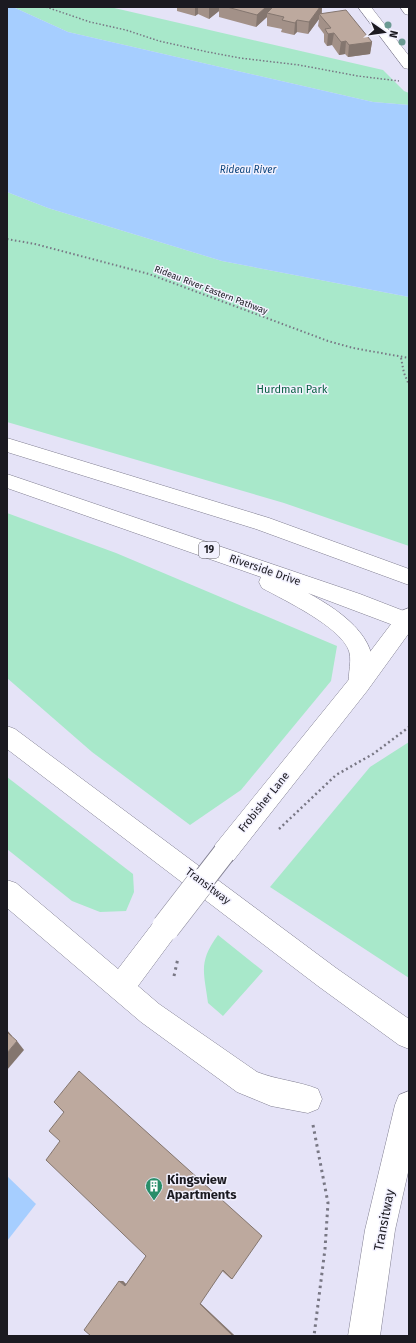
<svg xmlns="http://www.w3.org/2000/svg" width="416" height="1343" font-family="'Fira Sans',sans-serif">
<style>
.green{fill:#a8e8ca}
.water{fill:#a6ceff}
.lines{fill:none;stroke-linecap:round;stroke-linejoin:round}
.minor-casing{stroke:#817f91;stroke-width:1}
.major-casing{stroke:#817f91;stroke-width:1}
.path-far3{stroke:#787784;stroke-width:1.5;stroke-dasharray:1.5 2;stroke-linecap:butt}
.path-far2{stroke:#787784;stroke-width:2;stroke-dasharray:1.5 2.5;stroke-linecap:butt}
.path-far1{stroke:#787784;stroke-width:2.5;stroke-dasharray:2 3;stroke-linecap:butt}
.path{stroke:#787784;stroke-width:3;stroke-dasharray:2.5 4;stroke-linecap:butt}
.minor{fill:#fff;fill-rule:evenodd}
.major{fill:#fff;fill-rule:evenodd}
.minor-bridge-far1-casing{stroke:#817f91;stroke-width:24;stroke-linecap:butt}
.minor-bridge-casing{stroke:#817f91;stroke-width:29;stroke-linecap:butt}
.minor-bridge-far1{stroke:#fff;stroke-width:22}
.minor-bridge{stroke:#fff;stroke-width:28}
.tree{fill:#6b9a93}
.wall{fill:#a39188}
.shaded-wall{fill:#84766f}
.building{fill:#bda99e;stroke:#84766f}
.labels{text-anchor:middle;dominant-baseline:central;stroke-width:3;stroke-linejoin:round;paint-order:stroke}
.far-street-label{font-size:9px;fill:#1b1a21;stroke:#f2f1fe}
.far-water-label{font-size:10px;font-style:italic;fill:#0d467e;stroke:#f2f1fe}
.shield{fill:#f2f1fe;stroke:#5c5a63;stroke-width:1}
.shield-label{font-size:10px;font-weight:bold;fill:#1b1a21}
.park-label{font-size:11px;fill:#085f42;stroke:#f2f1fe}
.street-label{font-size:11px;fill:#1b1a21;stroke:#f2f1fe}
.near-poi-label{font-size:13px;font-weight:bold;fill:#1b1a21;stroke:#f2f1fe;text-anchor:start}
.near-street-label{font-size:13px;fill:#1b1a21;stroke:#f2f1fe}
</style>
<rect width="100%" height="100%" fill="#e5e3f7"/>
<g class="green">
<polygon points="13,7 110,7 383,70 404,91 409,93 409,105 373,102 68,32"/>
<polygon points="7,192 48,208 222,261 409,297 409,546 284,503 7,422"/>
<polygon points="7,513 116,553 337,646 331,681 241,790 190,825 92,752 7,678"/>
<polygon points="409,742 409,978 270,887 370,767"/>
<polygon points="7,777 133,874 134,892 126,911 100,912 72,901 7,849"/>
<path d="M218 935 263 971 223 1016 208 1003C204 972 198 962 218 935Z"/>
</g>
<g class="water">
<polygon points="7,7 13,7 68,32 373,102 409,105 409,297 222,261 48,208 7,192"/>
<polygon points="7,1176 36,1204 7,1241"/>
</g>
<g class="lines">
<g class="minor-casing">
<g id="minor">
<polygon points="358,7 371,7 409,56 409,69 404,68"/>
<polygon points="400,7 409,7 409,15 405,14"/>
<polygon points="409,608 409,633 367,691 233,861 224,865 215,861 212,853 215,845 351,677 401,611"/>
<polygon points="7,726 15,729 336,968 409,1019 409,1049 399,1045 318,986 7,749"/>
<path d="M7 880 16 883 118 969 157 918 166 914 175 918 179 927 175 936 138 986 159 1004 257 1072C277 1080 298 1081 318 1089L322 1099 318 1109 308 1113 271 1106 237 1092 141 1022 7 908Z"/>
<polygon points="409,1091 409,1168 395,1230 380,1336 348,1336 365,1230 395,1105 399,1095"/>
</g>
</g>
<g class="major-casing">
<g id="major">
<polygon points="7,438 269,518 409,569 409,585 256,529 7,452"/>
<path d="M7 474 360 594 409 613V631L308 593C343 612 390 644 367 691L359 693 351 691C345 679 353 665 349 651 341 627 284 600 262 588L259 582 261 577 7 488Z"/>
</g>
</g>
<polyline class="path-far3" points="46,7 90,22 126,30 159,41 208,52 240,58 299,65 358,76 399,81"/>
<g class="path-far2">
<polyline points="7,239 35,244 149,274 328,341 353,348 409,358"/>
<polyline points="401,358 404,373 409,385"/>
</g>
<polyline class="path-far1" points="279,829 336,775 373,754 409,727"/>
<g class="path">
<polyline points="174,976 178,958"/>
<polyline points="313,1125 328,1203 325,1249 314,1336"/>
</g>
<use href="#minor" class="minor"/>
<use href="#major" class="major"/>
<g class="minor-bridge-far1-casing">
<polyline id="minor-bridge-far1" points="200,884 224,853"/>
</g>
<g class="minor-bridge-casing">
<polyline id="minor-bridge" points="166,927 200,883"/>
</g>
<use href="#minor-bridge-far1" class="minor-bridge-far1"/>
<use href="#minor-bridge" class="minor-bridge"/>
</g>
<g class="tree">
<circle cx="388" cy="25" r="3.5"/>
<circle cx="402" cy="42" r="3.5"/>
</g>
<g class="wall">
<polygon points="177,7 219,7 219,11 209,19 198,14 195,16 177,11"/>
<polygon points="219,7 322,7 322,13 372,42 370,54 348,57 345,54 339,55 332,45 327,46 324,42 324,34 318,26 319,19 308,34 297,32 294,35 281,32 282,29 267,26 267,17 256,27 219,17"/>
<polygon points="54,1102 232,1279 231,1279 222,1271 200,1303 235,1336 119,1281 123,1281 126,1284 146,1256 60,1141 64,1113"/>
</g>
<g class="shaded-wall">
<polygon points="195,7 198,7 198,14 195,16"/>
<polygon points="209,7 219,7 219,11 209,19"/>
<polygon points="266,7 274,7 267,13 267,17 256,27 257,15"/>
<polygon points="320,7 322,7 321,16 319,14 319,19 308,34 309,22"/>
<polygon points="297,20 297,32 294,35 295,23"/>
<polygon points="334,33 332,45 327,46 328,34"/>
<polygon points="346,41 345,54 339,55 341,42"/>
<polygon points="372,42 370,54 348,57 349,45"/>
<polygon points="7,1030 12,1036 11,1038 7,1034"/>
<polygon points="17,1041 24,1050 7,1070 7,1053"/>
<polygon points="119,1281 123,1281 128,1286 125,1286"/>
<polygon points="200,1303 235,1336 233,1336 200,1304"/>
</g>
<g class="building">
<polygon points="227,7 266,7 257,15"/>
<polygon points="273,7 320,7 309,22 297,20 295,23 282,20 284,17 267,13"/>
<polygon points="346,10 372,42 349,45 346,41 341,42 334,33 328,34 325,29 331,28 319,14"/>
<polygon points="7,1032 17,1041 7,1053"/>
<polygon points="79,1071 262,1236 232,1279 223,1270 200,1304 233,1336 91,1336 84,1330 119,1281 125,1286 146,1256 46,1160 60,1141 49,1131 64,1112 54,1102"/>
</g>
<defs>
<g id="building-pin" transform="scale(0.9)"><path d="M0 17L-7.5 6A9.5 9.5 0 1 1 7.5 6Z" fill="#288e69" stroke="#f2f1fe"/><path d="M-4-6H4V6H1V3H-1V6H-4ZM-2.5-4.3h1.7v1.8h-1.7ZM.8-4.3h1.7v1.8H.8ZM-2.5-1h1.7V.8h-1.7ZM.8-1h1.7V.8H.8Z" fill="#fff"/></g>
</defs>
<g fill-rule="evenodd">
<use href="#building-pin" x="154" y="1186"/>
</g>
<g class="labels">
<g class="far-street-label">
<text transform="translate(211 290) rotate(21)">Rideau River Eastern Pathway</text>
</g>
<g class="far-water-label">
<text x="248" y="170">Rideau River</text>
</g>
<rect class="shield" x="199" y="542" width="20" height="16" rx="3"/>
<g class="shield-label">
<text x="209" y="550">19</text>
</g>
<g class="park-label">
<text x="292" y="389">Hurdman Park</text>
</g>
<g class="street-label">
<text transform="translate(265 570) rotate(19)">Riverside Drive</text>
<text transform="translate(264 802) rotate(-51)">Frobisher Lane</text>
<text transform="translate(208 886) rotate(37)">Transitway</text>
</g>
<g class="near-poi-label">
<text x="167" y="1179">Kingsview<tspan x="167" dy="15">Apartments</tspan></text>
</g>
<g class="near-street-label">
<text transform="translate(384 1220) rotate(-79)">Transitway</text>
</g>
</g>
<rect width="416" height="1343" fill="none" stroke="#1b1a21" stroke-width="16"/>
<g transform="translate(384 32) rotate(103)" stroke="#f2f1fe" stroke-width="3" paint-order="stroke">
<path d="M0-3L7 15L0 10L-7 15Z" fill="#1b1a21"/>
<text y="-6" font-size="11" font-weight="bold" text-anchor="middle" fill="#1b1a21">N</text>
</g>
</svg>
